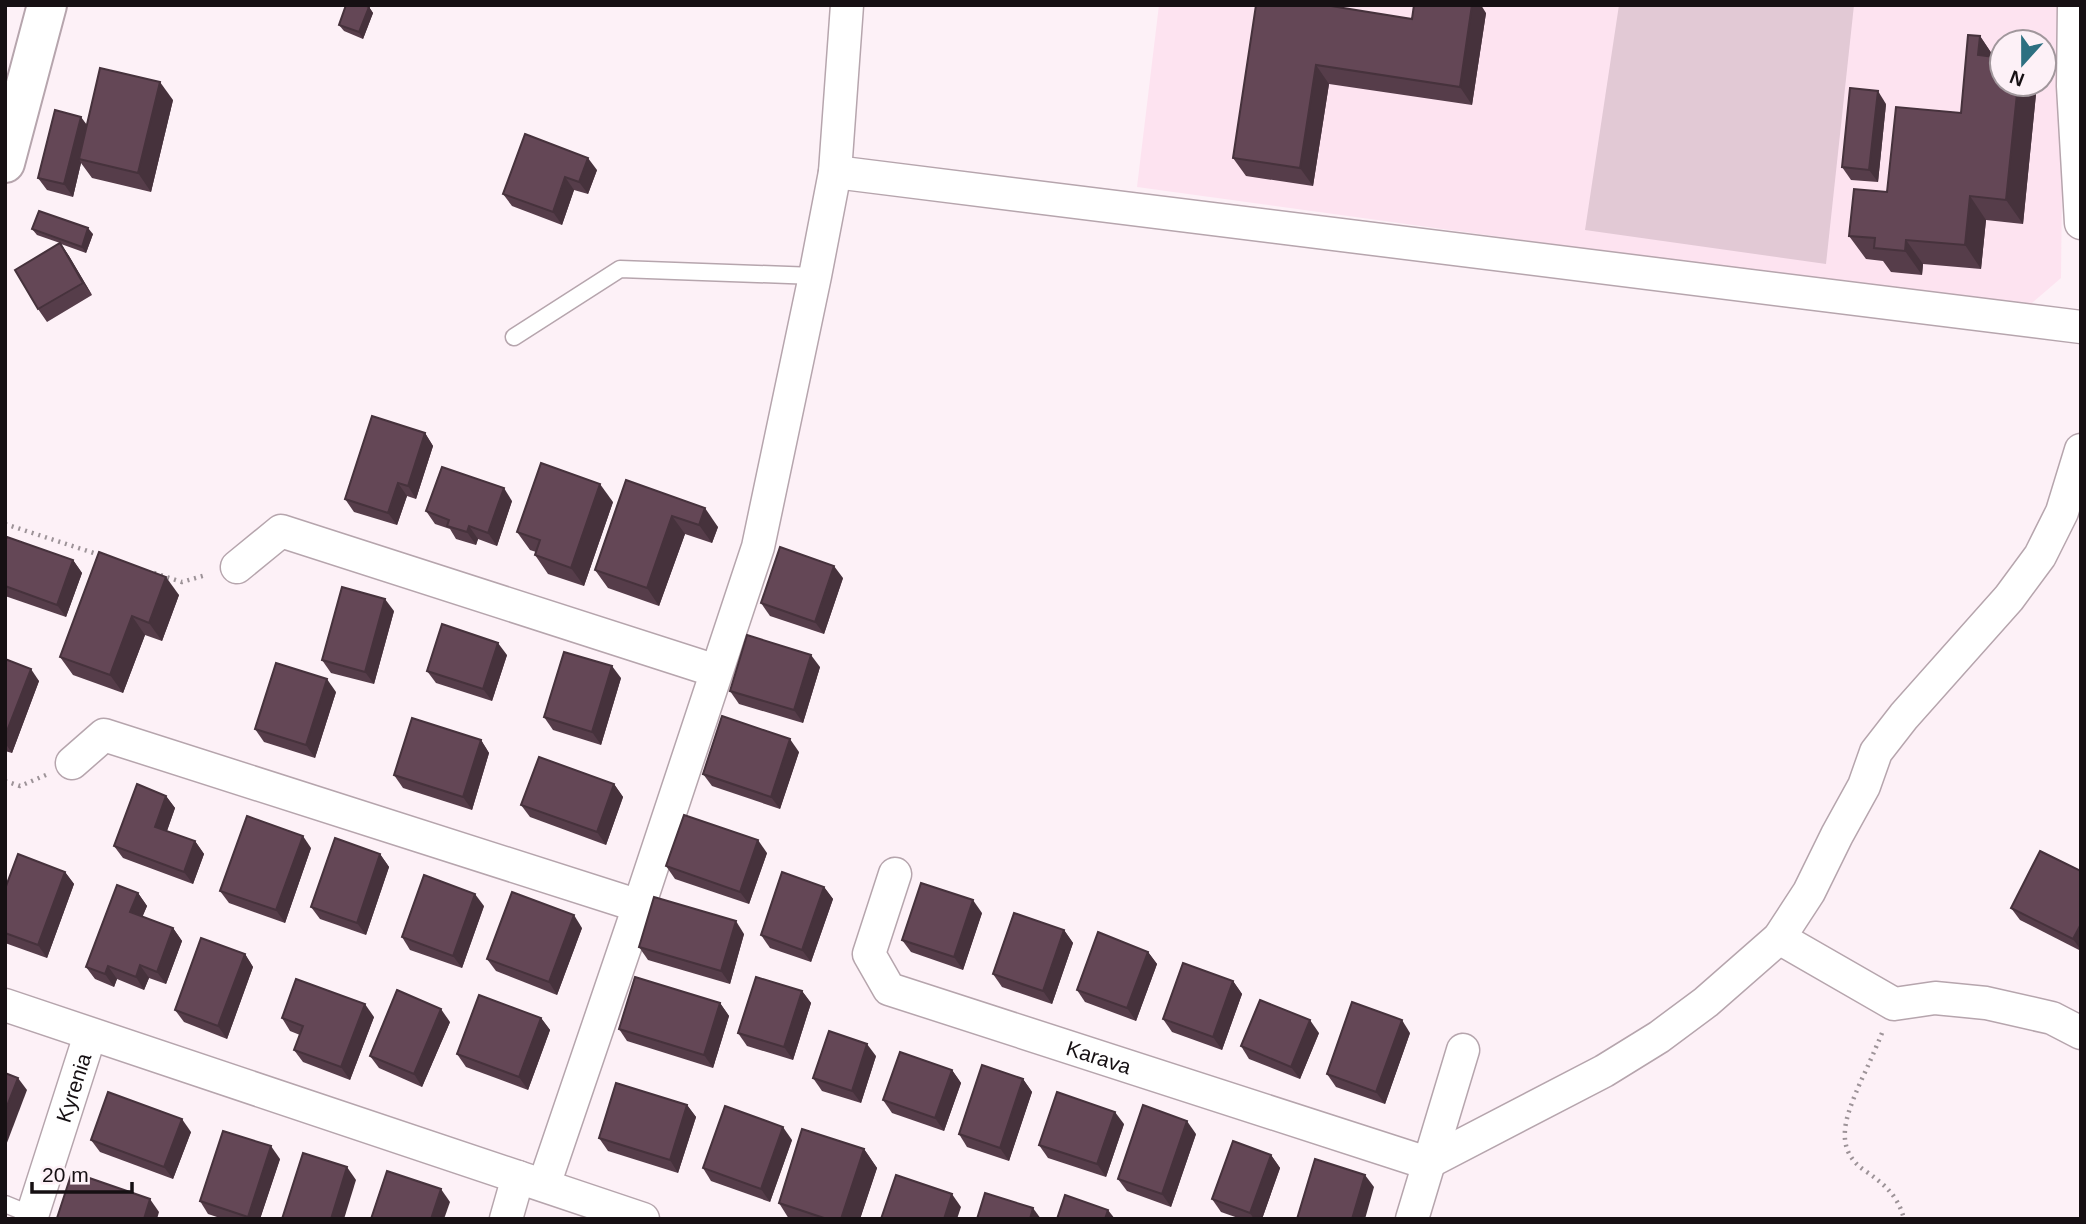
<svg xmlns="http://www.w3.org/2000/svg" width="2086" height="1224" font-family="Helvetica,sans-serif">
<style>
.built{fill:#fde3f0;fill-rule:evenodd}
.green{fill:#e2c9d5}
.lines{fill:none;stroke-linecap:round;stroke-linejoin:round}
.service-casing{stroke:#b6a5ad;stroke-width:19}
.minor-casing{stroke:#b6a5ad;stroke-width:35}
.secondary-casing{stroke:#b6a5ad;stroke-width:42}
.path{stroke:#9d9398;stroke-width:4.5;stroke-dasharray:2 5;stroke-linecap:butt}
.service{stroke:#fff;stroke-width:16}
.minor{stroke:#fff;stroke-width:32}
.secondary{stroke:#fff;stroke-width:38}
.wall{fill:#563d4a}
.shaded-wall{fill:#46323c}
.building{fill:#644756;stroke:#46323c;stroke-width:2}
.labels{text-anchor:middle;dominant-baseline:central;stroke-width:7;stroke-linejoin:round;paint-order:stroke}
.street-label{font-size:21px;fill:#161013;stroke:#fdf1f7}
</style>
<rect width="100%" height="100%" fill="#fdf1f7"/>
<path class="built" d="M1159 5H2064L2061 278 2025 309 1137 187ZM2002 42H2044V84H2002Z"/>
<polygon class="green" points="1619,5 1854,5 1826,264 1585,230"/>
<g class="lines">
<g class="service-casing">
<g id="service">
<polyline points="514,337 620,269 815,276"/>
<polyline points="5,1204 32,1215"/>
</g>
</g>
<g class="minor-casing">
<g id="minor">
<polyline points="2074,5 2073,86 2081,223"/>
<polyline points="835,172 2081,327"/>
<polyline points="237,567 281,531 716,671"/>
<polyline points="72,763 104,735 639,906"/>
<path id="s1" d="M895 874 869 954 889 989 1427 1163 1604 1071 1659 1037 1706 1002 1779 938 1809 892 1837 835 1864 786 1876 752 1904 716 2009 598 2040 556 2062 512 2081 450"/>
<polyline points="1779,938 1894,1004 1935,998 1986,1003 2052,1018 2081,1033"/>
<polyline points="5,1005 643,1219"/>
<polyline points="544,1185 639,906 758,547 815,276 835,172 847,5"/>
<path id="s2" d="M31 1219 90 1035"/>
<polyline points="506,1219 518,1177"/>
<polyline points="1412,1219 1463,1050"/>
</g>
</g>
<g class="secondary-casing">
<polyline id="secondary" points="5,163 47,5"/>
</g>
<g class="path">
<polyline points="5,524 103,556"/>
<polyline points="154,573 182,582 206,575"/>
<polyline points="5,781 20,786 46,775"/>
<path d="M1882 1033C1875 1050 1868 1066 1860 1083 1848 1112 1831 1147 1864 1170 1883 1183 1898 1195 1904 1219"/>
</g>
<use href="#service" class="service"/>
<use href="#minor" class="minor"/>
<use href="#secondary" class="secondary"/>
</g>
<g class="wall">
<polygon points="1256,5 1340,5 1340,8 1412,19 1486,13 1472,105 1329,84 1313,186 1246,176 1233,158"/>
<polygon points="369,7 373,13 363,39 344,31 339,25"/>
<polygon points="1980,36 1994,57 2002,84 2037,84 2023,224 1986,220 1981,269 1923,264 1922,275 1891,272 1883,261 1866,259 1849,236 1961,113"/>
<polygon points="173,100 151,192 92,178 81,163 73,197 47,190 38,178 87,125"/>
<polygon points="1886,104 1878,182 1851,180 1842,167"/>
<polygon points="597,170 588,194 574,190 562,225 512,206 503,194"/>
<polygon points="32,229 93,234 86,253 61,244 69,256 92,295 47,322 38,309 60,243 37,235"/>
<polygon points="425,433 433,446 416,499 407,496 397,525 354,512 345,499"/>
<polygon points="626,480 718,527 712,543 685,534 659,606 608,588 595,570"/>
<polygon points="512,501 497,546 478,539 476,545 456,539 450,529 435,524 426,511"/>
<polygon points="613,502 584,586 548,574 535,555 536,552 530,550 517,532"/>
<polygon points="5,541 73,560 82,573 66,617 5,596"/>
<polygon points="99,552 179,595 162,641 145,635 123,693 73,675 60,657"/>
<polygon points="843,578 824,634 770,616 761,603"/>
<polygon points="394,611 374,684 331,673 322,660"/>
<polygon points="507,655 492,701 436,683 427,671"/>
<polygon points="5,659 39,681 12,753 5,751"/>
<polygon points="820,667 803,723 739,704 730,691"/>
<polygon points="621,678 601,745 553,730 544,717"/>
<polygon points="336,692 315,758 264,742 255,729"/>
<polygon points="481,740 489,753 472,810 403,788 394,775"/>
<polygon points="799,752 780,809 712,786 703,774"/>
<polygon points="614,784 623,797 606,845 530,817 521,805"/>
<polygon points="166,796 175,808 167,831 195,841 204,854 193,884 123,858 114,846"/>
<polygon points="311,848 285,923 229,903 220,891"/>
<polygon points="767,853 749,904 675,879 666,866"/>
<polygon points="380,854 389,867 366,935 320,919 311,907"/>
<polygon points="2081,871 2081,951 2020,920 2011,908"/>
<polygon points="65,872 74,884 47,958 5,943 5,889"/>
<polygon points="824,887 833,899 811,962 770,948 761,935"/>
<polygon points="138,893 147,906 142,917 173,928 182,941 166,984 149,978 144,990 117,979 114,987 95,979 86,967"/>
<polygon points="484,906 462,968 410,950 402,937"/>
<polygon points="982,913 963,970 911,952 902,940"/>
<polygon points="582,928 557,995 496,971 487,959"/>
<polygon points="1064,930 1073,943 1052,1004 1002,987 993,974"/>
<polygon points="744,934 730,984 648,960 639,947"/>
<polygon points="1148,952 1157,964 1136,1021 1085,1002 1077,990"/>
<polygon points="245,954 253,967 227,1039 184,1022 175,1010"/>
<polygon points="1233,981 1242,994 1222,1050 1172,1032 1163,1019"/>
<polygon points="802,991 811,1003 793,1060 747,1046 738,1033"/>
<polygon points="720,1003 729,1016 713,1068 627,1041 619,1029"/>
<polygon points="374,1017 350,1080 303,1062 294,1050 300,1035 290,1031 282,1018"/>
<polygon points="541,1018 550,1030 528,1090 466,1067 457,1054"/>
<polygon points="450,1022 422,1087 379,1068 370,1056"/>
<polygon points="1319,1033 1300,1079 1249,1059 1241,1046"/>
<polygon points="1410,1033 1385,1104 1336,1087 1327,1074"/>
<polygon points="876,1056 861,1103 822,1091 813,1078"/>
<polygon points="952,1070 961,1083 944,1131 892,1113 883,1100"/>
<polygon points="1023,1079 1032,1092 1009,1161 967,1147 959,1134"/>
<polygon points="687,1105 696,1117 678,1173 608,1151 599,1138"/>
<polygon points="1124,1124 1106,1177 1048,1158 1039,1145"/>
<polygon points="191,1132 173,1179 100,1152 91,1140"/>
<polygon points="1196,1134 1171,1207 1127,1191 1118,1179"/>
<polygon points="792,1140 770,1202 711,1181 703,1168"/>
<polygon points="864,1149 877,1168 860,1219 789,1219 779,1203"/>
<polygon points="1271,1155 1280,1168 1262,1219 1241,1219 1221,1212 1212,1199"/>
<polygon points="280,1159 260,1219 223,1219 208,1214 200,1201"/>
</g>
<g class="shaded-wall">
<polygon points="1325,5 1340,5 1338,24"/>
<polygon points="1472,5 1481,5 1486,13 1472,105 1460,87"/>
<polygon points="369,7 373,13 363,39 359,32"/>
<polygon points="1980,36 1996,60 1978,55"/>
<polygon points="1316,65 1329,84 1313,186 1300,168"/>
<polygon points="160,82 173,100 151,192 138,173"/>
<polygon points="2018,84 2037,84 2023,224 2006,200"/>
<polygon points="1878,91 1886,104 1878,182 1869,170"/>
<polygon points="81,117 90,129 79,159 81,163 73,197 64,184"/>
<polygon points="588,158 597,170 588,194 579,182"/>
<polygon points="565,177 574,190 562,225 553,212"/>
<polygon points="1970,196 1986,220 1981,269 1965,245"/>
<polygon points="88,228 93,234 86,253 82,247"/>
<polygon points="1906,240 1923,264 1922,275 1905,251"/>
<polygon points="60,243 69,256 92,295 83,283"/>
<polygon points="425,433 433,446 416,499 408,486"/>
<polygon points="398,483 407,496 397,525 388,513"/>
<polygon points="600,484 613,502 584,586 571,568"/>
<polygon points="504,488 512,501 497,546 488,533"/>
<polygon points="705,508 718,527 712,543 699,525"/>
<polygon points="672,516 685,534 659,606 647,588"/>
<polygon points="469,526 478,539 476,545 467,532"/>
<polygon points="73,560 82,573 66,617 57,605"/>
<polygon points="834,566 843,578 824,634 815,622"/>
<polygon points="166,577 179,595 162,641 149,623"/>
<polygon points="385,599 394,611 374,684 365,672"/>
<polygon points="132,616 145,635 123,693 110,675"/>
<polygon points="498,643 507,655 492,701 483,689"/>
<polygon points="811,655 820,667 803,723 794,710"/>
<polygon points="612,666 621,678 601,745 592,732"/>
<polygon points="31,669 39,681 12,753 5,743 5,736"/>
<polygon points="327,679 336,692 315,758 306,745"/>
<polygon points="790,739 799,752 780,809 771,797"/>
<polygon points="481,740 489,753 472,810 463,797"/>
<polygon points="614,784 623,797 606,845 597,832"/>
<polygon points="166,796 175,808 164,839 155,827"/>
<polygon points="303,836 311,848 285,923 276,910"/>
<polygon points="758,840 767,853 749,904 740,892"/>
<polygon points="195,841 204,854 193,884 184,872"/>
<polygon points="380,854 389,867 366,935 357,923"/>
<polygon points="65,872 74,884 47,958 38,945"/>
<polygon points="824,887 833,899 811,962 802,950"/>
<polygon points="138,893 147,906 139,925 130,912"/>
<polygon points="475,894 484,906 462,968 453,956"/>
<polygon points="973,900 982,913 963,970 954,957"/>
<polygon points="574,915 582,928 557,995 549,982"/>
<polygon points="736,921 744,934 730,984 721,971"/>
<polygon points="2081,924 2081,950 2073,939"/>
<polygon points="173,928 182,941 166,984 157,972"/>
<polygon points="1064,930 1073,943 1052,1004 1043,991"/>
<polygon points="1148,952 1157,964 1136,1021 1127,1008"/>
<polygon points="245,954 253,967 227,1039 218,1026"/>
<polygon points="140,965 149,978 144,990 136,977"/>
<polygon points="108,966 117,979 114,987 105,974"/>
<polygon points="1233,981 1242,994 1222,1050 1213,1037"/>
<polygon points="802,991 811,1003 793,1060 784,1047"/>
<polygon points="720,1003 729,1016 713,1068 704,1055"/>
<polygon points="365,1004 374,1017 350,1080 341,1067"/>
<polygon points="441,1009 450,1022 422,1087 414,1074"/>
<polygon points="541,1018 550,1030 528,1090 519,1077"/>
<polygon points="1310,1020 1319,1033 1300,1079 1291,1067"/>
<polygon points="1402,1020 1410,1033 1385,1104 1376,1092"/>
<polygon points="867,1044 876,1056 861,1103 852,1091"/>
<polygon points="952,1070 961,1083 944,1131 935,1118"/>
<polygon points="18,1078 27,1090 5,1148 5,1111"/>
<polygon points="1023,1079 1032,1092 1009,1161 1000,1148"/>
<polygon points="687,1105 696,1117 678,1173 670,1160"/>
<polygon points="1115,1112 1124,1124 1106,1177 1097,1164"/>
<polygon points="182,1119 191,1132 173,1179 164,1167"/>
<polygon points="1187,1121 1196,1134 1171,1207 1162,1194"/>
<polygon points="783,1127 792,1140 770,1202 761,1189"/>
<polygon points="271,1146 280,1159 260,1219 249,1219 248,1217"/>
<polygon points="864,1149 877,1168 860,1219 841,1219"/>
<polygon points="1271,1155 1280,1168 1262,1219 1254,1219 1250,1213"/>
<polygon points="347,1167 356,1180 344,1219 331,1219"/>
<polygon points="1365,1175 1374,1187 1365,1219 1352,1219"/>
<polygon points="441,1189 450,1202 444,1219 431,1219"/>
<polygon points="952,1194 961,1207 957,1219 944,1219"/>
<polygon points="150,1199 159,1212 157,1219 144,1219"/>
<polygon points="1033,1208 1041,1219 1030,1219"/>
<polygon points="1108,1210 1115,1219 1105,1219"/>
</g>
<g class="building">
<polygon points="346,5 365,5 369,7 359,32 339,25"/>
<polygon points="1256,5 1325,5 1412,19 1414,5 1472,5 1460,87 1316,65 1300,168 1233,158"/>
<polygon points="1968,35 1980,36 1978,55 2002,58 2002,84 2018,84 2006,200 1970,196 1965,245 1906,240 1905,251 1874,248 1875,238 1849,236 1854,189 1887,192 1896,107 1961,113"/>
<polygon points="100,68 160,82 138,173 79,159"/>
<polygon points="1850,88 1878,91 1869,170 1842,167"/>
<polygon points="55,110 81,117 64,184 38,178"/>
<polygon points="525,134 588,158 579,182 565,177 553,212 503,194"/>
<polygon points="39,211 88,228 82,247 32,229"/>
<polygon points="60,243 83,283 38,309 15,270"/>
<polygon points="372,416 425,433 408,486 398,483 388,513 345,499"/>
<polygon points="541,463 600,484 571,568 535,555 540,540 517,532"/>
<polygon points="442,467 504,488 488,533 469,526 467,532 447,526 449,520 426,511"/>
<polygon points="626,480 705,508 699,525 672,516 647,588 595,570"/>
<polygon points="7,537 73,560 57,605 5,586 5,541"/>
<polygon points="780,547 834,566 815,622 761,603"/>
<polygon points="99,552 166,577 149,623 132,616 110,675 60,657"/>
<polygon points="342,587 385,599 365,672 322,660"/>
<polygon points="442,624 498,643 483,689 427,671"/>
<polygon points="747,635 811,655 794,710 730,691"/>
<polygon points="564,652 612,666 592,732 544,717"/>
<polygon points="5,659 31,669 5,736"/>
<polygon points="276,663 327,679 306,745 255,729"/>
<polygon points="722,716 790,739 771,797 703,774"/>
<polygon points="412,718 481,740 463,797 394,775"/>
<polygon points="539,757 614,784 597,832 521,805"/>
<polygon points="137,784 166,796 155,827 195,841 184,872 114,846"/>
<polygon points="684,815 758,840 740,892 666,866"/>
<polygon points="247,816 303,836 276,910 220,891"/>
<polygon points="335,838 380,854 357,923 311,907"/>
<polygon points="2040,851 2081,871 2081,924 2073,939 2011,908"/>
<polygon points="18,854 65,872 38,945 5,933 5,889"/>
<polygon points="782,872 824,887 802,950 761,935"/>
<polygon points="424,875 475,894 453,956 402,937"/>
<polygon points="921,883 973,900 954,957 902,940"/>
<polygon points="117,885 138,893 130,912 173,928 157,972 140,965 136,977 108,966 105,974 86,967"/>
<polygon points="512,892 574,915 549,982 487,959"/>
<polygon points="654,897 736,921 721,971 639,947"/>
<polygon points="1014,913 1064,930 1043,991 993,974"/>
<polygon points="1098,932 1148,952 1127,1008 1077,990"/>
<polygon points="201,938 245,954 218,1026 175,1010"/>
<polygon points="1183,963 1233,981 1213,1037 1163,1019"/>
<polygon points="635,977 720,1003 704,1055 619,1029"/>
<polygon points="756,977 802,991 784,1047 738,1033"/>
<polygon points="296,979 365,1004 341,1067 294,1050 303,1026 282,1018"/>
<polygon points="397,990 441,1009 414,1074 370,1056"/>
<polygon points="479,995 541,1018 519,1077 457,1054"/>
<polygon points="1260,1000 1310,1020 1291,1067 1241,1046"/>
<polygon points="1352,1002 1402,1020 1376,1092 1327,1074"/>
<polygon points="829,1031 867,1044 852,1091 813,1078"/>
<polygon points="900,1052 952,1070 935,1118 883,1100"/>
<polygon points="982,1065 1023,1079 1000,1148 959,1134"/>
<polygon points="5,1073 18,1078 5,1111"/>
<polygon points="616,1083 687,1105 670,1160 599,1138"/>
<polygon points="108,1092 182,1119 164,1167 91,1140"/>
<polygon points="1057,1092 1115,1112 1097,1164 1039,1145"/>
<polygon points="1143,1105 1187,1121 1162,1194 1118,1179"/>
<polygon points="725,1106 783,1127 761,1189 703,1168"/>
<polygon points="802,1129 864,1149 841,1219 827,1219 779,1203"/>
<polygon points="223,1131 271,1146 248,1217 200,1201"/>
<polygon points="1233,1141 1271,1155 1250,1213 1212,1199"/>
<polygon points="303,1153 347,1167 331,1219 282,1219"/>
<polygon points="1315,1159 1365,1175 1352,1219 1297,1219"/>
<polygon points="387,1171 441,1189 431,1219 371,1219"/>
<polygon points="72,1172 150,1199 144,1219 60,1219 57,1218"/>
<polygon points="896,1175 952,1194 944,1219 881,1219"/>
<polygon points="985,1193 1033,1208 1030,1219 977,1219"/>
<polygon points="1065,1195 1108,1210 1105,1219 1057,1219"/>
</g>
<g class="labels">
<g class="street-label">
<text stroke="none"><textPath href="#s1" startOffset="345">Karava</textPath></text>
<text stroke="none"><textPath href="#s2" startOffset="138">Kyrenia</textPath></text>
</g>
</g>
<rect width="2086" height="1224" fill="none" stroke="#161013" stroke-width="14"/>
<g transform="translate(2023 63) rotate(201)"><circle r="33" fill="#fdf1f7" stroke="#a1979c" stroke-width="2"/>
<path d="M0-5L12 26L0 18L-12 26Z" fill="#2d7081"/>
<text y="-10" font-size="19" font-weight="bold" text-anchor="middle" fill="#161013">N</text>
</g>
<path d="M32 1182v10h100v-10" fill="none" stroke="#161013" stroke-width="3.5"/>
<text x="42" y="1182" font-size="21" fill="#161013" stroke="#fdf1f7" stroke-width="5" paint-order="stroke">20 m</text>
</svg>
